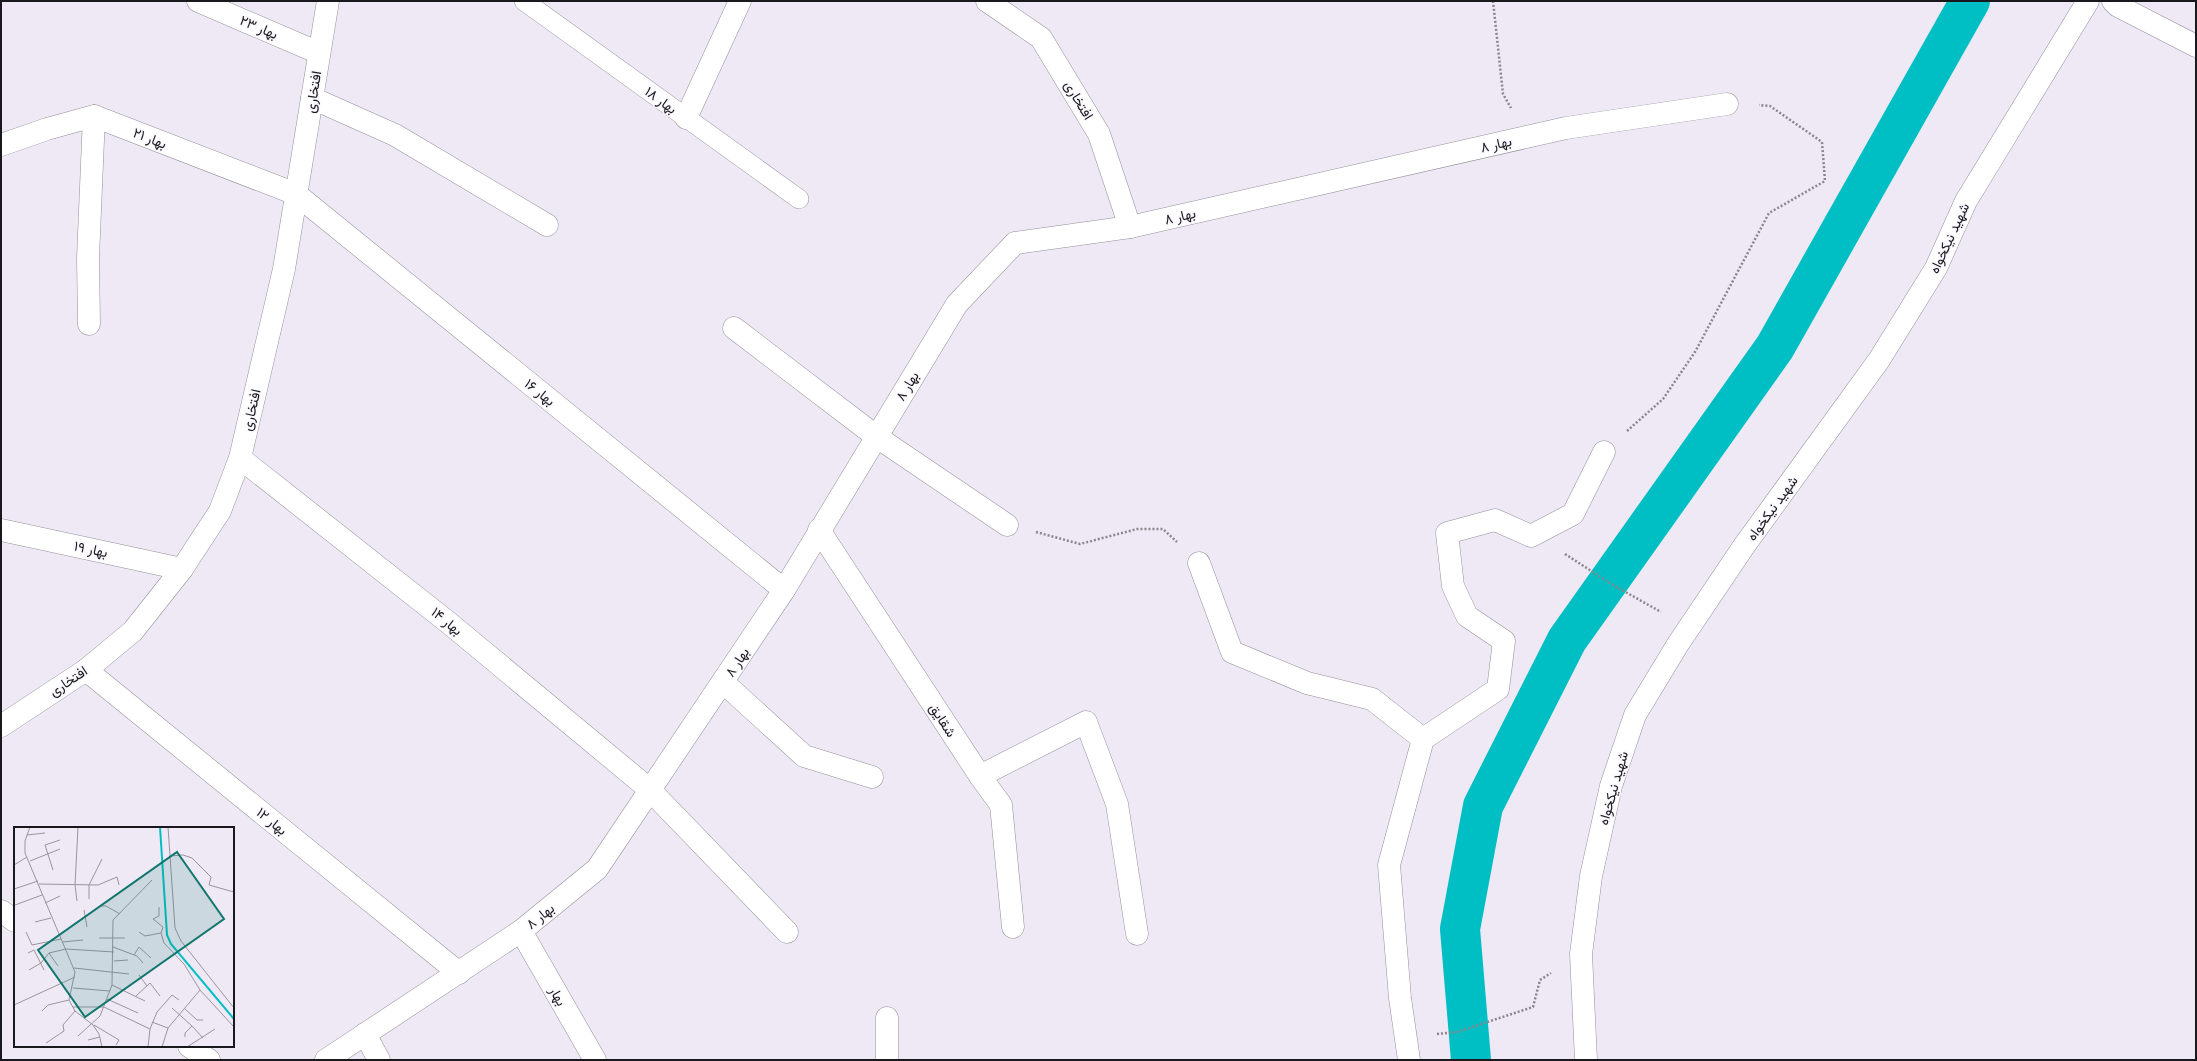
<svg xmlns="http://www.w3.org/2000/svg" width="2197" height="1061" font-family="Mulish,Vazirmatn,sans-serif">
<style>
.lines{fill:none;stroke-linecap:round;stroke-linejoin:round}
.canal{stroke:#00bfc4;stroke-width:40}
.lane-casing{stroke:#94909a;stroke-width:20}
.street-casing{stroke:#94909a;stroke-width:23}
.path{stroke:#89868d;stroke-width:2.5;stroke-dasharray:2 2;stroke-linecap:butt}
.lane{stroke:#fff;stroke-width:19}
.street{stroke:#fff;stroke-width:22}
.labels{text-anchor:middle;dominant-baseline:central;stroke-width:3;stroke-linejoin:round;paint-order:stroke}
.street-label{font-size:14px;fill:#19181c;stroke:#faf7fe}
.inset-river{fill:none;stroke:#00bfc4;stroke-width:2}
.inset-road{fill:none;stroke:#99959e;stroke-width:1}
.view{fill:#0f766e;fill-opacity:0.15;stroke:#0f766e;stroke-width:2}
.inset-edge{fill:none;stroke:#19181c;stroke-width:2}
</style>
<rect width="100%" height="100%" fill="#eee9f4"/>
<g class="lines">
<polyline class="canal" points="1471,1060 1460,929 1483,806 1567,640 1775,347 1970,1"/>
<g class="lane-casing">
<polyline id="lane" points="524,1 799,199"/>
</g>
<g class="street-casing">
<g id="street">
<polyline points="198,1 319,53"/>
<polyline points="987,1 1041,38 1099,134 1130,227"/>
<polyline points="2113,1 2118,6 2196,46"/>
<polyline points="312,98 395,135 547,225"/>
<polyline points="686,118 740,1"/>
<polyline points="1,145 47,129 94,116 296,194 784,590"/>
<polyline points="89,324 88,258 94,116"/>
<polyline points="734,328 877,437 1007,525"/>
<polyline points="240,458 449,623 649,789 787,932"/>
<polyline points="1,530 182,569"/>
<polyline points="819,530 980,776 1001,805 1013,927"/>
<polyline points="1199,563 1232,652 1307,683 1372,699 1423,739"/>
<polyline points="86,670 459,973"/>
<polyline points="724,683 804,756 872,777"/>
<polyline points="1,726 86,670 133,631 182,569 220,511 240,458 284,269 328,1"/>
<polyline points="980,776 1086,722 1117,804 1137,934"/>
<polyline points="1,911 15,921"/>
<polyline points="521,931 595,1060"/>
<polyline points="887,1018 887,1060"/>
<polyline points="365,1034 379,1060"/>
<polyline points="189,1046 209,1060"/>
<polyline points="326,1060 521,931 597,869 784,590 957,304 1015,243 1130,227 1566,128 1727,104"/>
<polyline points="1409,1060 1400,998 1389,865 1423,739 1498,689 1504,641 1467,616 1453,586 1447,533 1495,520 1531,536 1573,514 1604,452"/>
<polyline points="1586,1060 1581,954 1591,876 1611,786 1635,715 1678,644 1744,546 1879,360 1936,268 1966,201 2088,1"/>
</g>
</g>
<g class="path">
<polyline points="1493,1 1503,94 1511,108"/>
<polyline points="1627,431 1663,399 1695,352 1769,213 1825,181 1822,142 1770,106 1759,105"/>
<polyline points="1036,532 1080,544 1137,529 1163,529 1177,542"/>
<polyline points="1565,554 1613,585 1661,612"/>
<polyline points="1437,1034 1457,1032 1533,1007 1540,980 1551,973"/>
</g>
<use href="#lane" class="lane"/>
<use href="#street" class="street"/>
</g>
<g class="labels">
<g class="street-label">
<text transform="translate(259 27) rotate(23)">بهار ۲۳</text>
<text transform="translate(313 92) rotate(-81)">افتخاری</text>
<text transform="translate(661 100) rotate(36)">بهار ۱۸</text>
<text transform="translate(1079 100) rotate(59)">افتخاری</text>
<text transform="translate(150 138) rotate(21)">بهار ۲۱</text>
<text transform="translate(1496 144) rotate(-13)">بهار ۸</text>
<text transform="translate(1180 216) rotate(-13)">بهار ۸</text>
<text transform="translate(1949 238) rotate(-65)">شهید نیکخواه</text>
<text transform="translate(907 386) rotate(-59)">بهار ۸</text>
<text transform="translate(540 392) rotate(39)">بهار ۱۶</text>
<text transform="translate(251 410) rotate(-77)">افتخاری</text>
<text transform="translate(1772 508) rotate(-54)">شهید نیکخواه</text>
<text transform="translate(91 549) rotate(12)">بهار ۱۹</text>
<text transform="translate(447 621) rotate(39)">بهار ۱۴</text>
<text transform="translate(737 662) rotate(-57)">بهار ۸</text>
<text transform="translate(68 681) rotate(-34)">افتخاری</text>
<text transform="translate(943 720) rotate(57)">شقایق</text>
<text transform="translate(1613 788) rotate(-74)">شهید نیکخواه</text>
<text transform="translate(272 821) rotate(39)">بهار ۱۲</text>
<text transform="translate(540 916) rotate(-39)">بهار ۸</text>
<text transform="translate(558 996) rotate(60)">بهار</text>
</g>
</g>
<g transform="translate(14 827)">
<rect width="220" height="220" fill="#eee9f4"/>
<path class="inset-river" d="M146 0 153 108 157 117 220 192"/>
<path class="inset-road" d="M16 0 11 14V26L61 145 55 173 61 184 79 198 85 207 88 220M154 0 161 101 167 114 220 181M13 8 31 6M156 29 169 28 178 31 197 50 195 58 220 65M16 34 46 22M0 38 13 30M39 43 31 18 46 13M25 57 84 58 103 50 105 58M0 62 24 54M75 72V58L88 32M63 74 61 58 64 0M31 76 46 69M1 78 28 68M86 79H92L106 87M145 80V89L139 92 149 100 147 106 150 116 170 137 186 163 220 200M70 83 73 100M21 95 37 91M12 105 18 118 47 112M125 105 131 109 147 106M85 111H111M48 115 69 113M99 120 123 129 129 136M14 126 20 123 30 143M35 126 44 139M120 128 125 120 137 131M100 134 114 133M60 141 115 147M15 143 27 136 35 126 52 122 100 125M125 148 133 159M98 158 131 174M59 161 96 164M122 169 136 156 146 169M93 172 124 186M0 178 61 150M59 180H90L136 202M158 181 178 199 171 206V210M170 181 183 193H189M28 184 34 178 55 173M138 195 154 201M80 198 105 213 102 218M178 199 189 211M64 209 86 189 98 158 99 93 138 53M74 213 86 210M32 216 50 204 49 198 61 184M134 220 136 202 143 185 158 168 165 173M148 220 154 201 186 163M173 220 201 202"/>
<path class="view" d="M163 25 210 92 71 190 24 123Z"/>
<rect width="220" height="220" class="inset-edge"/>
</g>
<rect width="2197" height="1061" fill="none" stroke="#19181c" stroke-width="4"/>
</svg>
